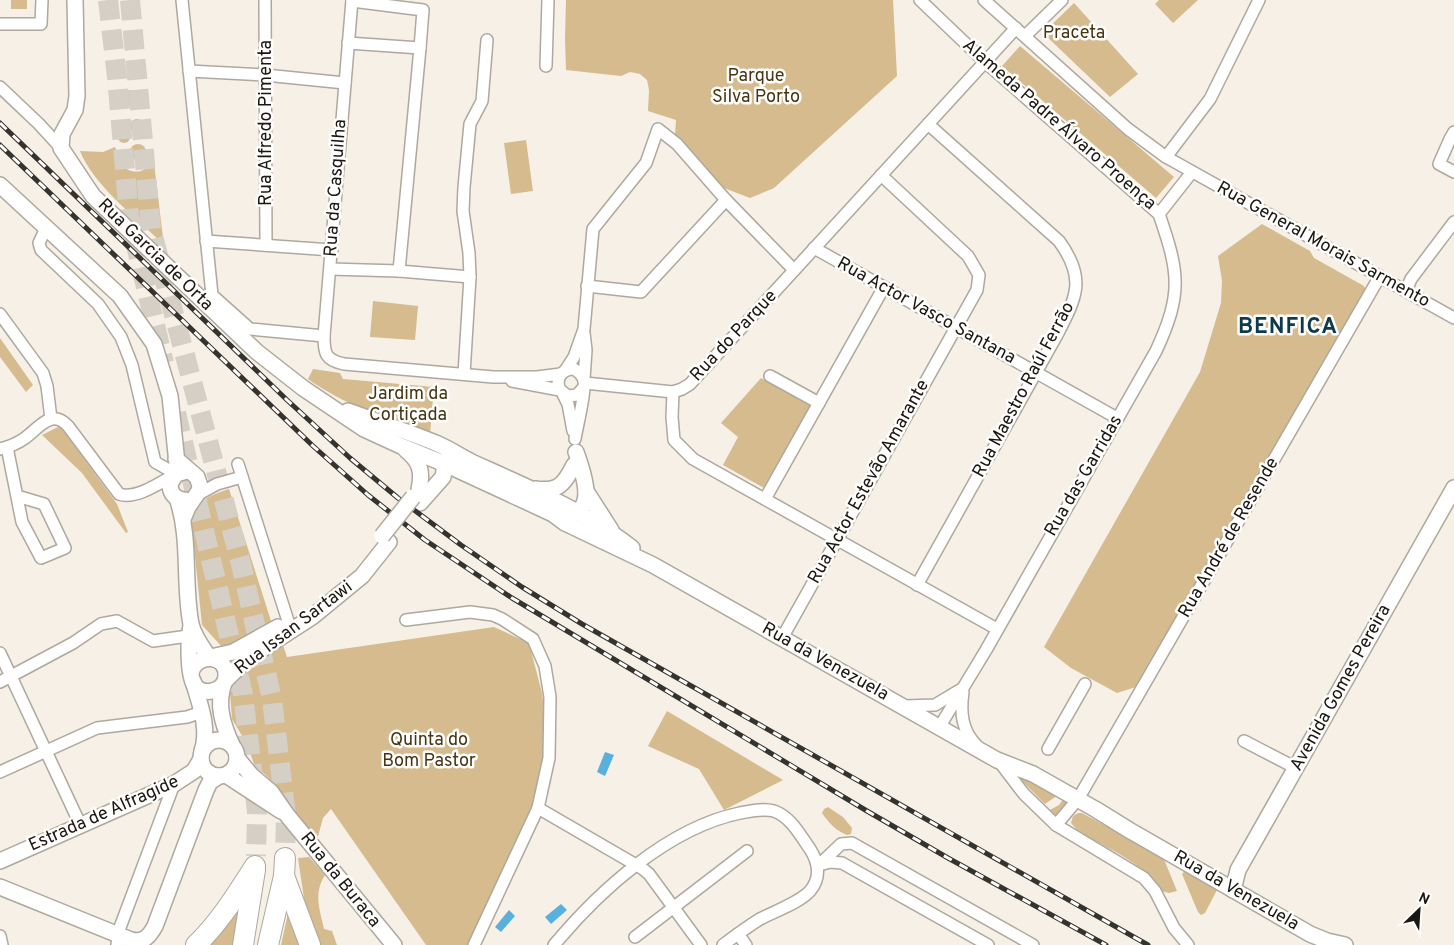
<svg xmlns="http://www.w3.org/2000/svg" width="1454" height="945" font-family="Overpass,sans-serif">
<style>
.green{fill:#d5bb8e}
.water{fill:#59b0dc}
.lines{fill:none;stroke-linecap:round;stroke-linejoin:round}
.highway-tunnel{stroke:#d5cfc6;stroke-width:20;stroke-dasharray:20 10;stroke-linecap:butt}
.street-casing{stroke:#aea89f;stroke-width:14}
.secondary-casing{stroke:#aea89f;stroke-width:18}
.highway-casing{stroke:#aea89f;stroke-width:22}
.street{stroke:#fff;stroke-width:11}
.secondary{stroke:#fff;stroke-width:15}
.highway{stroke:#fff;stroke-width:20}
.rail-casing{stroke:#35332e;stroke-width:5}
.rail{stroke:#fffefc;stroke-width:3;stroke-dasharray:9;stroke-linecap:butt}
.secondary-bridge-casing{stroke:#aea89f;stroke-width:18;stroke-linecap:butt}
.secondary-bridge{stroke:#fff;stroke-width:15}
.labels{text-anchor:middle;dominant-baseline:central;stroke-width:5;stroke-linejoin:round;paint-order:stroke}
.park-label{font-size:18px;fill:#463413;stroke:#fffefc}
.street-label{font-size:18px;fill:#191713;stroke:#fffefc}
.district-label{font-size:22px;font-weight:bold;letter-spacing:1px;fill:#0c3a4f;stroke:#fffefc}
</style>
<rect width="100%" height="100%" fill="#f6f0e6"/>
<g class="green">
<rect x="11" y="0" width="16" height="9"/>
<polygon points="566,0 893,0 897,76 774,188 750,198 724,188 675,135 676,120 648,111 649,90 647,80 640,74 630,72 621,76 566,70 565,39"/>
<polygon points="1159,0 1198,0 1173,23 1155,4"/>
<polygon points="1074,3 1138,74 1110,97 1043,33"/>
<polygon points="1020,46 1174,177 1156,198 1002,66"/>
<circle cx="132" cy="98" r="8"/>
<circle cx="137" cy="126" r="7"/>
<circle cx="124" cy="137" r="6"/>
<polygon points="526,140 533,191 511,194 504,143"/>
<circle cx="138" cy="152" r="8"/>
<path d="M115 147C118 152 118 158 121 163 124 170 136 174 143 170 147 167 149 165 154 163L163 238 159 240C134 216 93 184 80 151L103 152Z"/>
<polygon points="1262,224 1310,251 1314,258 1364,286 1366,291 1136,687 1117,693 1071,668 1044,647 1200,372 1221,303 1222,281 1218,256"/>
<polygon points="373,301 418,306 415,340 370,337"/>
<polygon points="0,338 33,385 26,392 0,357"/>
<path d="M313 369 340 373 343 379 434 387 430 434C388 419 346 406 308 379Z"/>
<polygon points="761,378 812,407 766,489 723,465 738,437 721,423"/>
<polygon points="60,426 117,504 128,532 126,533 82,473 42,435"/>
<path d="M229 489 271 621 270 624 258 630 256 627 248 631 249 634 223 648 202 625 191 517C200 499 211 495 229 489Z"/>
<polygon points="494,627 529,643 542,693 546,723 546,746 534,807 467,945 426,945 331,809 323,818 317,840 288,805 277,786 254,764 247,744 232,719 230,693 242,676 283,645 287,657"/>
<polygon points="667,711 783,780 724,810 699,769 648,746"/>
<polygon points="1015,774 1058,795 1045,804"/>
<polygon points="1064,798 1070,802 1056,816 1050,810 1059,805"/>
<path d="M828 807 843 817 852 828 851 834 847 835C836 831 829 823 822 813L824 809Z"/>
<path d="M1078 813H1082L1163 857 1177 891 1169 893 1161 891C1145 863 1106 848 1079 832L1071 823 1073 816Z"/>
<path d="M309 857 325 875C313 894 320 909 324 929L332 931 337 945H318L305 905 298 858Z"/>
<polygon points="1186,870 1218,888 1205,913 1201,915 1198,912 1182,874"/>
<polygon points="239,908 244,910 235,945 205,945"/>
<polygon points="288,913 304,945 281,945"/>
</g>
<g class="water">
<polygon points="605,752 614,755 605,776 597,772"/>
<polygon points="561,904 567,910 551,924 545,917"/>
<polygon points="509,910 515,916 501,932 495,927"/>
</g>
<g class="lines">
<g class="highway-tunnel">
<polyline points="108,0 117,77 129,216 164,363"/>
<polyline points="130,0 151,229 241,564 272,699 286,816 285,858"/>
<polyline points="176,413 243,694 257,812 256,856"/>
</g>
<g class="street-casing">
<g id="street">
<polyline points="182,0 212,295 250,329 324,336"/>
<polyline points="265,0 266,245"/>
<path d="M352 0 324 336C324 353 325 360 344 364L493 377H537L561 374"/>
<path d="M920 0 985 62 1159 214C1179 272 1183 293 1156 351L986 650 940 726"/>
<polyline points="984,0 1128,129 1166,157 1454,318"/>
<polyline points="0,24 41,24 42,0"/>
<polyline points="1025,36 1062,0"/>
<polyline points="348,43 420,48 423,10 352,1"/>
<polyline points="546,66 548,0"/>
<polyline points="189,71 265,75 345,83"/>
<polyline points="0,87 39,124 61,148"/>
<polyline points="1454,132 1450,139 1439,164 1454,172"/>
<polyline points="1166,157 1210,99 1259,0"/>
<polyline points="1159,214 1192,172"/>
<polyline points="46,228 39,243 41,250 98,304 121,337 132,365 155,462 176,474"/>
<polyline points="206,241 332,250"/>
<polyline points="814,248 1117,418"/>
<polyline points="330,269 399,271 470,277"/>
<polyline points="399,271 420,48"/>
<polyline points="587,286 641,292 726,200"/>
<polyline points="1406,291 1411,279 1454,222"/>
<polyline points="0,314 43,373 47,386 51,419"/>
<polyline points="565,371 574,357 584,329 593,229 646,163 658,129 677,144 726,200 794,270"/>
<polyline points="464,374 470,277 469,253 463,211 464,187 470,124 482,101 487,40"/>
<polyline points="770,376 819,403"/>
<polyline points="584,379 586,350 584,333"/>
<polyline points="512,381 560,390"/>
<polyline points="585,383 673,392 682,389 690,384 1016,28"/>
<polyline points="673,392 672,417 674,440 693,459 997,629"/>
<polyline points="563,394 568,404 573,431"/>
<path d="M575 439C577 426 586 392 584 381 583 375 579 372 574 369 561 369 555 379 560 390L568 396 577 395 583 388"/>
<polyline points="7,447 22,522 41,558 65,548 44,504 17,496"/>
<path d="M0 449C9 447 18 443 25 438 39 428 51 408 68 426L119 494C135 500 160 483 174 475"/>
<polyline points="238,464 288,621"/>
<polyline points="197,495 217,484 242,477"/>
<polyline points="765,499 884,287"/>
<path d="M917 585 1058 333C1077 296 1086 278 1059 241L928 124"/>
<polyline points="406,620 470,612 493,615 502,619 533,639 545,666 550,697 549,758 538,808 474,945"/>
<polyline points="782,638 977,290 979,275 968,256 881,175"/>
<polyline points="0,653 80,824"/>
<polyline points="0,682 73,643 101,624 117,621 153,641 188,636"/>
<path d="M963 692C960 713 962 731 977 746"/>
<polyline points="905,706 935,705 960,690"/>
<polyline points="1244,741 1296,768"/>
<polyline points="1048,749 1085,684"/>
<polyline points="998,760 1024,794 1056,825 1144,878 1155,891 1174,928 1188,945"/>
<polyline points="0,772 97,728 187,717 202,712"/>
<polyline points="538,808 643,869 649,874 701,945"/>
<polyline points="1056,825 1078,799 1085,787 1380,276"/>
<polyline points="819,865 830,862 842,863 988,945"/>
<polyline points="818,866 841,844 852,843 1033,945"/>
<polyline points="738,934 746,945"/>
<polyline points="0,936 2,945"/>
<polyline points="635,937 747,851"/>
<polyline points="117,945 119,930 174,784"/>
<path d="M554 945C600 890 668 828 740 813 751 811 763 808 774 811 791 817 800 835 810 849 819 863 821 878 810 891 799 903 775 911 760 919 747 927 735 936 723 945"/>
</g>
</g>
<g class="secondary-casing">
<g id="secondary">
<polyline points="75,0 77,96 75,110 62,134 61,148 93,196 257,352 303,388 364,429 401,446 445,464 553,514 565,523 653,565 997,760 1033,774 1095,809 1129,830 1310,934 1327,941 1345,945"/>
<polyline points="0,185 120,296 154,344 170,396 178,473"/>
<path d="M348 411C378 422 409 432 438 444 452 450 464 459 478 465 532 489 586 512 632 548"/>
<path d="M406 450C420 461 423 472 419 489"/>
<polyline points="176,459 197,477 200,486 199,491 188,507 183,519"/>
<path d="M535 489C558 492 564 485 574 465"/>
<polyline points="586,491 611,530"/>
<path d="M177 498C191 538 183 583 191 624 194 637 202 647 209 657"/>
<path d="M185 500C175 500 170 493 170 484L176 474 187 471"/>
<polyline points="420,503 443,477 445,464 450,455"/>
<path d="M567 514C599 512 582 470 576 452"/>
<path d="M191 626C188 638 188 674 194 684 202 697 224 692 226 677 228 654 196 652 191 673"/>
<polyline points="211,657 233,652 278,627"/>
<path d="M193 681C199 702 210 728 202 751"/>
<polyline points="225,681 241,665 261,650 312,617 362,576 389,542"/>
<path d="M224 683C216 705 223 725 232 745"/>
<circle cx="219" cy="758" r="18"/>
<polyline points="237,758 251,775 271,792 287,815 394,945"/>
<polyline points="226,775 281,811"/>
<polyline points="0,861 174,784 194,771 201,759"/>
<path d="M0 887 131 940C143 943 149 937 155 926L206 790 210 782 219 776"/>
<polyline points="1233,890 1238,870 1454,488"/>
</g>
</g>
<g class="highway-casing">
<g id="highway">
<polyline points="284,876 310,945"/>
<path d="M196 945C220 922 237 894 255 866"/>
<polyline points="243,945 255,870"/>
<polyline points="268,945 284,876 285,858"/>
</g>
</g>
<use href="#street" class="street"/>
<use href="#secondary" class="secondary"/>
<use href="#highway" class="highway"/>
<g class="rail-casing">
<g id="rail">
<polyline points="0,123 287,400 350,458 398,498 461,545 522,587 582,624 1148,945"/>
<polyline points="0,145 313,446 368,495 425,540 512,598 867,811 948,858 1106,945"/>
</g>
</g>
<use href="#rail" class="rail"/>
<g class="secondary-bridge-casing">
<polyline id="secondary-bridge" points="382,536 413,497"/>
</g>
<use href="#secondary-bridge" class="secondary-bridge"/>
</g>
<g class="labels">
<g class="park-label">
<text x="1074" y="33">Praceta</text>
<text x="756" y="76">Parque<tspan x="756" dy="21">Silva Porto</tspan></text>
<text x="408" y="394">Jardim da<tspan x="408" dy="21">Cortiçada</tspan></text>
<text x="429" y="740">Quinta do<tspan x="429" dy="21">Bom Pastor</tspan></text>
</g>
<g class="street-label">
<text transform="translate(266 123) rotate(-90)">Rua Alfredo Pimenta</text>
<text transform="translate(1059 125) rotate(41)">Alameda Padre Álvaro Proença</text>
<text transform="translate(336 188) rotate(-86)">Rua da Casquilha</text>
<text transform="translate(1323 245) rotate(29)">Rua General Morais Sarmento</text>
<text transform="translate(155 255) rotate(44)">Rua Garcia de Orta</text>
<text transform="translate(926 311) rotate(29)">Rua Actor Vasco Santana</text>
<text transform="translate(734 336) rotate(-47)">Rua do Parque</text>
<text transform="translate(1024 390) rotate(-62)">Rua Maestro Raúl Ferrão</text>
<text transform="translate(1084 476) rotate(-60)">Rua das Garridas</text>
<text transform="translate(869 482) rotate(-61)">Rua Actor Estevão Amarante</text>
<text transform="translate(1229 538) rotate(-60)">Rua André de Resende</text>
<text transform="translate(294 628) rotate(-37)">Rua Issan Sartawi</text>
<text transform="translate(825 662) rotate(29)">Rua da Venezuela</text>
<text transform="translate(1341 688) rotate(-61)">Avenida Gomes Pereira</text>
<text transform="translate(104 814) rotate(-24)">Estrada de Alfragide</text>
<text transform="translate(340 880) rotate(51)">Rua da Buraca</text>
<text transform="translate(1236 891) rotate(30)">Rua da Venezuela</text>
</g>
<g class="district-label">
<text x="1288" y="327">BENFICA</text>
</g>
</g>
<g transform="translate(1419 910) rotate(25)" stroke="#fffefc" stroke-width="4" paint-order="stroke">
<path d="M0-4L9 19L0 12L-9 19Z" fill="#191713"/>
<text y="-8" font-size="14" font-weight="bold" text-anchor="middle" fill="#191713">N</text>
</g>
</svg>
